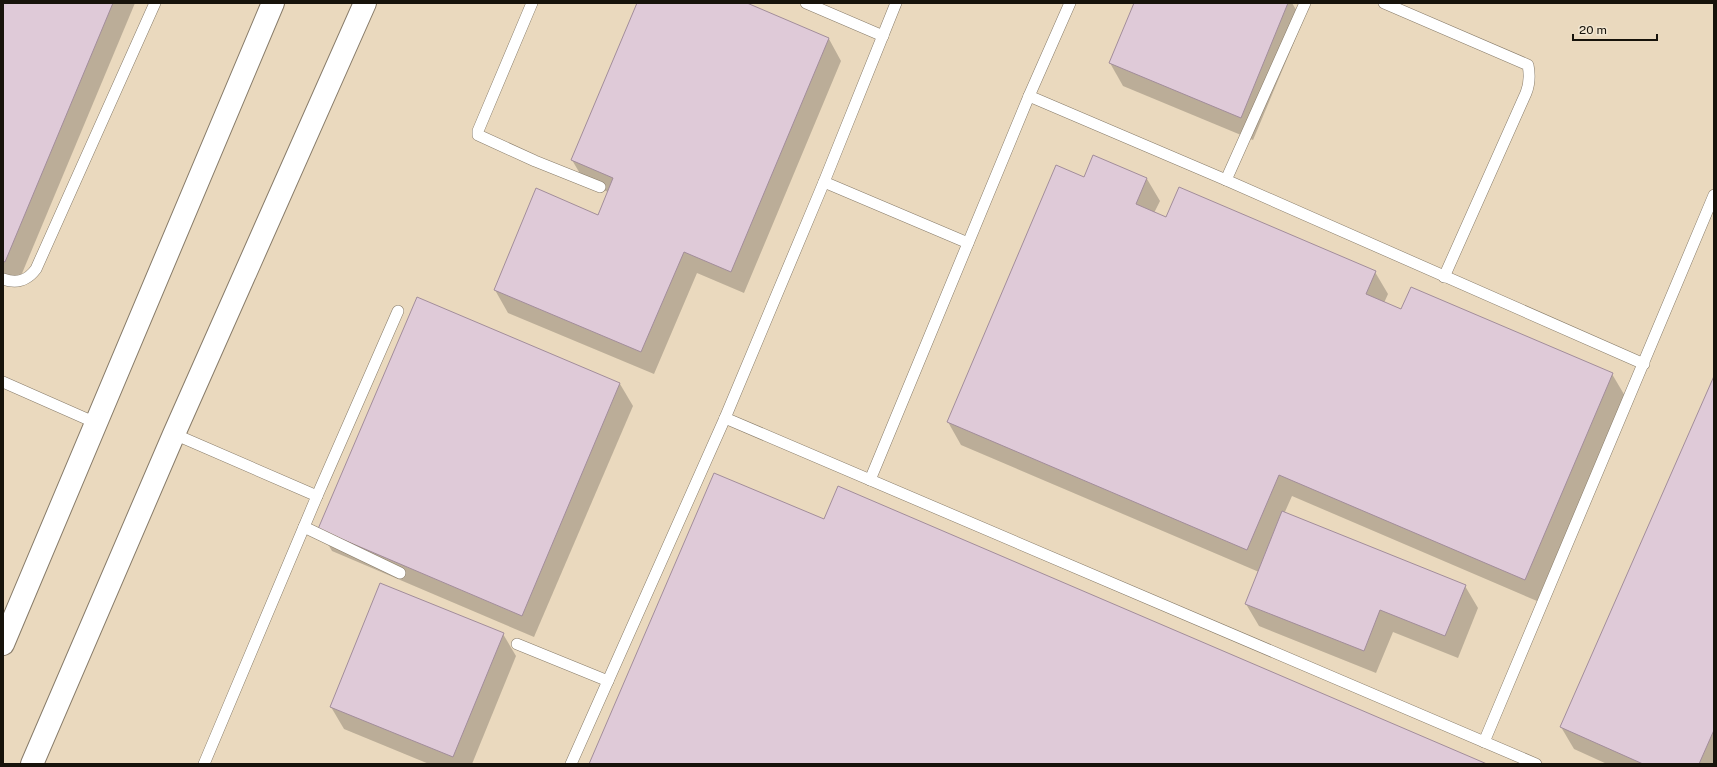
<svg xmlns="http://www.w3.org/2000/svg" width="1717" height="767" font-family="'Public Sans',sans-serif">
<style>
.built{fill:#ead9be}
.shadow{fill:#0003}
.building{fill:#dfcad8;stroke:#a28d9a}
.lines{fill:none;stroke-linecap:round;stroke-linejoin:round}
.service-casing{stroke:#877b69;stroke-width:12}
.tertiary-casing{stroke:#877b69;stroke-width:24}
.service{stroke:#fff;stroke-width:11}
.tertiary{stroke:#fff;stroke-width:22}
</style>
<rect width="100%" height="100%" fill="#f2e6d1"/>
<rect class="built" x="3" y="3" width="1711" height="761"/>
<g class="shadow">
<polygon points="3,3 135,3 18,283 3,277"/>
<polygon points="638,3 744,3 829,39 841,61 744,293 697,273 654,374 508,313 495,290 598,216 608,192 585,182 572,160"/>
<polygon points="1135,3 1292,3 1303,21 1253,140 1123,86 1110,63"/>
<polygon points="1084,179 1147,179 1160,201 1154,213 1167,219 1375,272 1388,294 1384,303 1402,311 1612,374 1625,396 1537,601 1292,496 1284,514 1465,586 1478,608 1458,658 1393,632 1376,673 1259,626 1246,604 1259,572 961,445 948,422"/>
<polygon points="417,298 620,384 633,406 534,637 332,551 319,529"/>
<polygon points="1714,379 1714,764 1607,764 1574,749 1561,727"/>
<polygon points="503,634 516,656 472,764 429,764 344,729 331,707"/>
</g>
<g class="building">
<polygon points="3,3 113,3 5,262 3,261"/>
<polygon points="637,3 747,3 829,38 731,272 684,252 641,352 494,290 536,188 598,215 613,178 571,160"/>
<polygon points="1134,3 1288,3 1241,118 1109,63"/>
<polygon points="1093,155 1147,178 1136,204 1166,217 1179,187 1376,271 1366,294 1401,309 1411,287 1613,373 1525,580 1279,475 1247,550 947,422 1056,165 1084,177"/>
<polygon points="417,297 620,383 522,616 318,529"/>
<polygon points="1714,376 1714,730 1699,764 1643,764 1560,727"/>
<polygon points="714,473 824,519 838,486 1487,764 589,764"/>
<polygon points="1282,511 1466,585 1445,636 1380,610 1364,651 1245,604"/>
<polygon points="380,583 504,633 453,757 330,707"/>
</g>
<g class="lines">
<g class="service-casing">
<g id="service">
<polyline points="532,3 478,131 478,135 535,161 600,187"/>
<polyline points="806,3 883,36"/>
<path d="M1384 3 1528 65C1530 75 1530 83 1526 93L1444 277"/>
<polyline points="1029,96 1226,180 1644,364"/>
<polyline points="1226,180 1305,3"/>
<polyline points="824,182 968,243"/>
<path d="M3 279C17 284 27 281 36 269L155 3"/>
<polyline points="3,382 96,423"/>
<polyline points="725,418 1536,764"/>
<polyline points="174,434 317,496 204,764"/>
<polyline points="870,480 1029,96 1070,3"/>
<polyline points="317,496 398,311"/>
<polyline points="304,527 400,573"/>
<polyline points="517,644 608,681"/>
<polyline points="1484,742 1714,195"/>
<polyline points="571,764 725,418 824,182 896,3"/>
</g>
</g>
<g class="tertiary-casing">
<g id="tertiary">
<polyline points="3,644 273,3"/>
<polyline points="32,764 174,434 365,3"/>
</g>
</g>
<use href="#service" class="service"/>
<use href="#tertiary" class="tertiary"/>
</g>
<rect width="1717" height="767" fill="none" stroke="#17130b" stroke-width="8"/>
<path d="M1573 34v6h84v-6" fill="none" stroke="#17130b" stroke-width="2"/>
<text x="1579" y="34" font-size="12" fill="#17130b" stroke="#f2e6d1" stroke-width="3" paint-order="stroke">20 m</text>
</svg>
